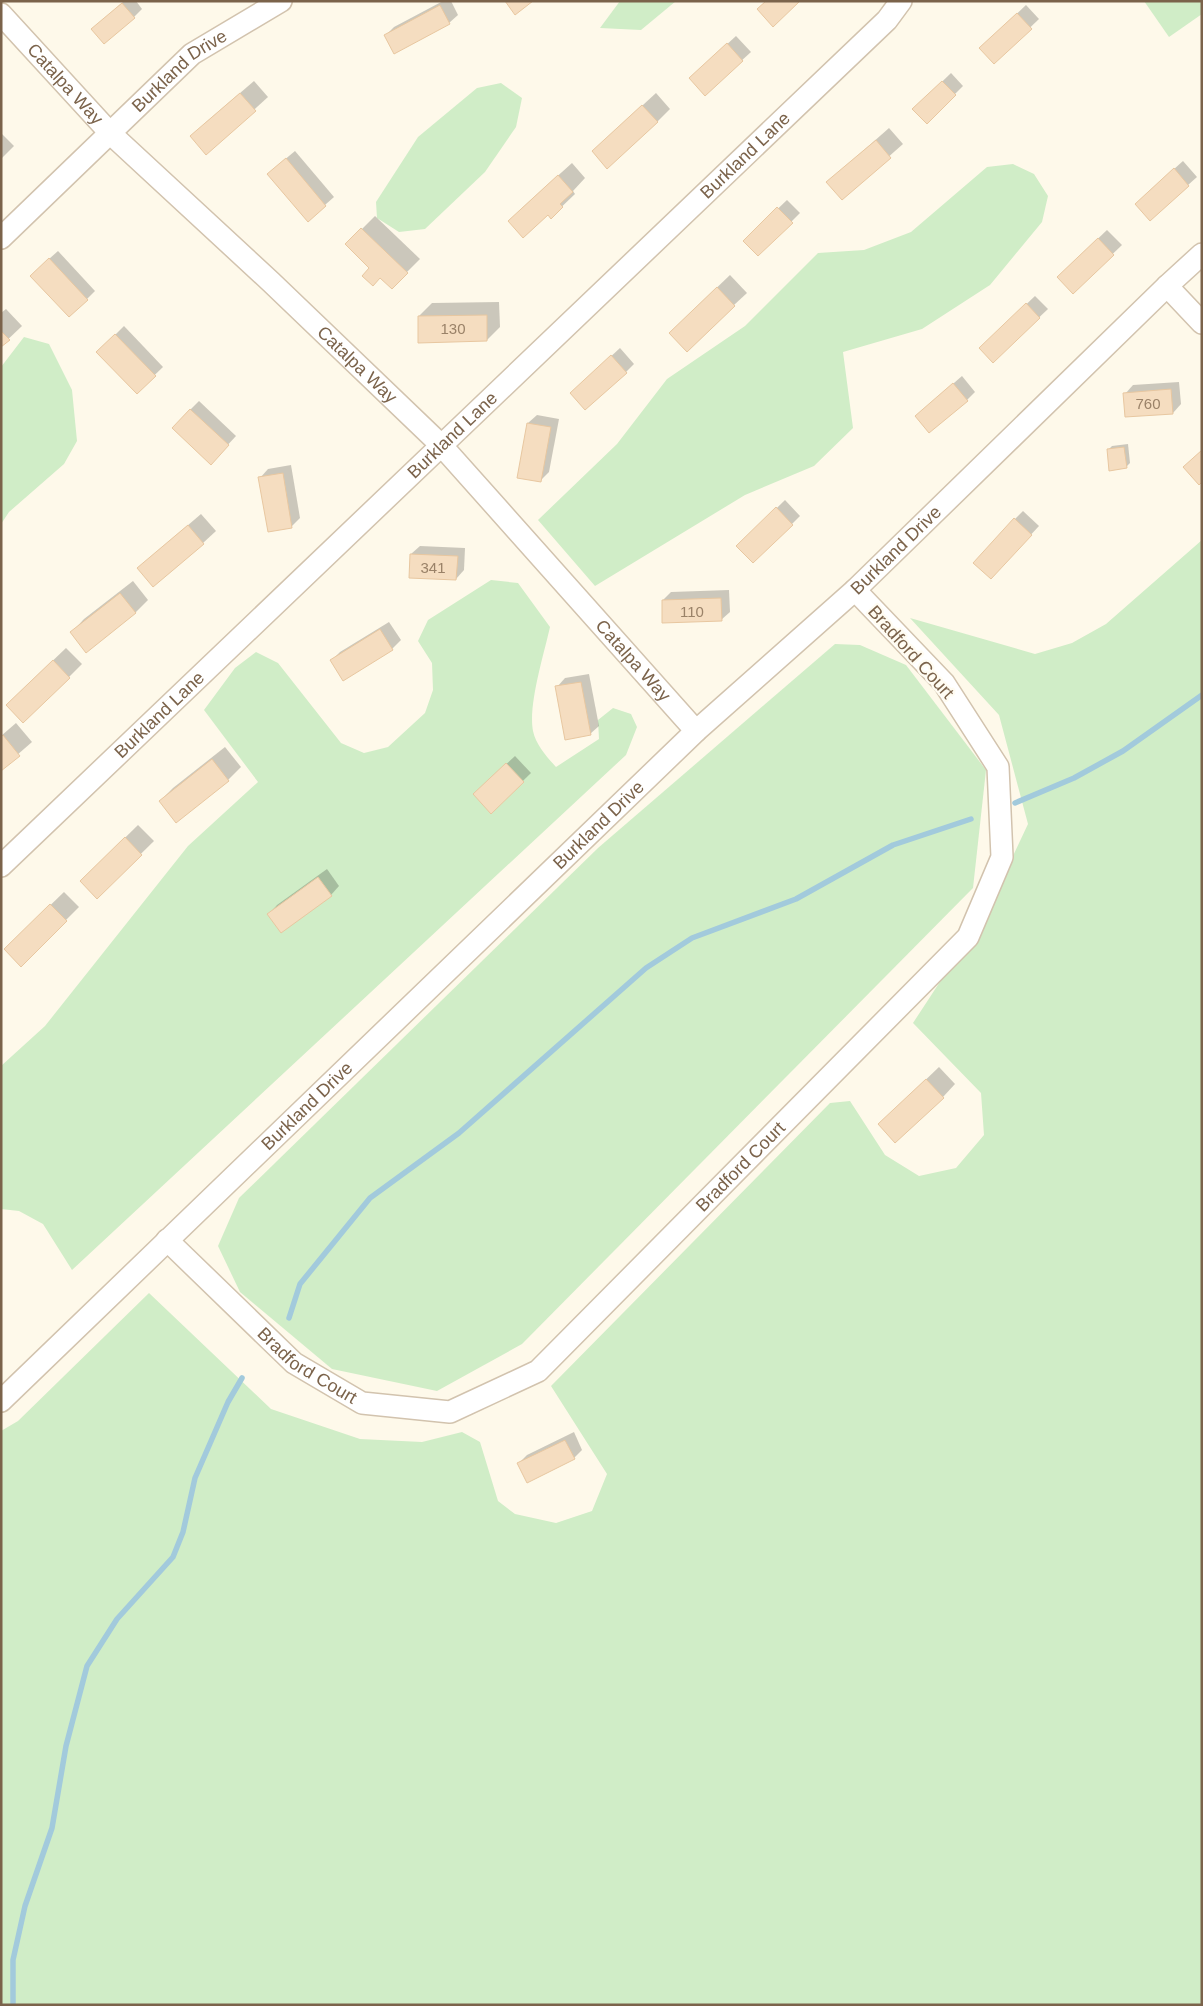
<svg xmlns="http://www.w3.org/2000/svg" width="1203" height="2006" font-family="Helvetica,sans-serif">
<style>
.green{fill:#d0edc7}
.shadow{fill:#0003}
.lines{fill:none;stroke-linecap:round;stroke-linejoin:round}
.stream{stroke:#a2cadc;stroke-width:5.5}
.building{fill:#f5ddc0;stroke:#e8c7a0}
.minor-casing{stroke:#d2c3ae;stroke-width:24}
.minor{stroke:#fff;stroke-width:21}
.labels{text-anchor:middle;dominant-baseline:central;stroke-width:4.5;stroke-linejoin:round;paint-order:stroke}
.number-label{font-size:15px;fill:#9a8268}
.street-label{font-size:18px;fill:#7b634b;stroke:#fffcf2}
</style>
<rect width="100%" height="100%" fill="#fef9ea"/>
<g class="green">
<polygon points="620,1 676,1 641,30 600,28"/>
<polygon points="1144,1 1202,1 1202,14 1169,37"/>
<polygon points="501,83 522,98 516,127 485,172 425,229 399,232 377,218 376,202 418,137 477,88"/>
<polygon points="1013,164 1034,174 1048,196 1042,222 990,285 922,329 843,352 853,428 814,466 745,495 595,586 538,520 617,444 667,379 745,326 818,253 864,250 911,232 987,167"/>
<polygon points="24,337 49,344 72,390 77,441 64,464 9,512 1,524 1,367"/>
<polygon points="1202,540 1202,2005 1,2005 1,1431 18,1421 149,1293 271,1409 360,1439 422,1442 462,1432 480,1442 498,1501 515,1514 556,1523 592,1511 607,1474 551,1386 830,1103 850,1101 885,1155 919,1176 956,1168 984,1135 981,1093 913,1023 989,907 1028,824 999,715 910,618 1035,654 1072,643 1106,624"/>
<path d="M491 580 518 583 550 627C544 654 528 705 533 731 536 745 547 757 556 767L599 739 598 720 613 708 631 714 637 727 626 755 72 1270 43 1224 19 1211 1 1209V1066L45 1026 188 846 258 782 204 710 235 668 256 652 278 663 341 743 364 753 388 747 425 713 433 690 432 663 418 641 428 620Z"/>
<polygon points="835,644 860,645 906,665 986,770 973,888 522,1344 437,1391 332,1369 240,1292 218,1246 239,1198 598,848"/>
</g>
<g class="shadow">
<polygon points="124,1 136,1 142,9 134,17 93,29"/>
<polygon points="443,1 451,1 458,15 449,23 386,35 394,27"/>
<polygon points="1026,5 1039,19 994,62 989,40"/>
<polygon points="736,36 751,52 705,94 699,70"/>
<polygon points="951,73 963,86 927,122 914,109"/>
<polygon points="254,81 268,97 206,153 204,124"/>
<polygon points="656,93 670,109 657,122 606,139"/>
<polygon points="889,128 903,144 842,198 828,182"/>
<polygon points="1,133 14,146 1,159"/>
<polygon points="295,151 334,197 308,220 277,166"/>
<polygon points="1183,161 1197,177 1150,219 1145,195"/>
<polygon points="572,163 585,178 573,191 575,194 551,217 548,213 522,208"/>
<polygon points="787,200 800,213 758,255 744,241"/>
<polygon points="375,216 420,259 392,287 347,244"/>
<polygon points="1107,230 1122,245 1073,292 1067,268"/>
<polygon points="58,251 95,291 87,299 40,267"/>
<polygon points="730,275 747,293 734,305 683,320"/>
<polygon points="1035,296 1048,309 993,361 980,348"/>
<polygon points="499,302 500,327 487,340 419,316 432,303"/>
<polygon points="6,309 22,326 1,346 1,313"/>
<polygon points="124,326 163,367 137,392 98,352"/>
<polygon points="620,348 634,364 626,372 580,385"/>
<polygon points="962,376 975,392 967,400 916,416"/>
<polygon points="1179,382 1181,404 1173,413 1125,394 1133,385"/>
<polygon points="199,401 236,436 211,463 190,410"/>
<polygon points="537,415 559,419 549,472 540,481 528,423"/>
<polygon points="1128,444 1130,463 1126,467 1108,450 1112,446"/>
<polygon points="291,465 300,518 291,527 260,478 268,469"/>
<polygon points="785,500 800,516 792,524 738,546"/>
<polygon points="1023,511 1039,526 999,569 1015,519"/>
<polygon points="201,514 216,531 203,543 152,556"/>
<polygon points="420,546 465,548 464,570 456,579 411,554"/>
<polygon points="133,581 148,600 135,613 72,632 84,619"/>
<polygon points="729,590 730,612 721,620 663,600 671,592"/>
<polygon points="389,622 401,640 392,649 332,660 340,652"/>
<polygon points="66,648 82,664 69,677 20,692"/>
<polygon points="589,674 599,726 590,734 557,687 565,678"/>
<polygon points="16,723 32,742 1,769 1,736"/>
<polygon points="225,747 241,767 228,780 176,821 160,801 173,788"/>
<polygon points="515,756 531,773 491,812 474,794"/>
<polygon points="138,825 154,841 97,897 81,881"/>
<polygon points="327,869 339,886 331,895 269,914 277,905"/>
<polygon points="64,892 79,907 21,965 5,949"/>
<polygon points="939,1067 955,1084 943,1097 892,1112"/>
<polygon points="574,1432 582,1450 574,1458 519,1463 527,1455"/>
</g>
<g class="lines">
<g class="stream">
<polyline points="1015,803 1074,778 1123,751 1202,695"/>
<polyline points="289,1318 300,1284 370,1198 459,1133 646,968 692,938 796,899 893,845 971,819"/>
<polyline points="13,2005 13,1960 25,1906 52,1828 66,1746 87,1666 117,1619 173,1557 183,1532 195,1478 228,1402 242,1378"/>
</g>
</g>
<g class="building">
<polygon points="505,1 533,1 515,15"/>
<polygon points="766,1 800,1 773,27 757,9"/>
<polygon points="122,3 135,18 104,44 91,29"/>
<polygon points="440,5 450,24 394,54 384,35"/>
<polygon points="1017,13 1032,29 994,64 979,48"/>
<polygon points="727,43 743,61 705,96 689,78"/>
<polygon points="942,81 956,95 927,124 912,109"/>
<polygon points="240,93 256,111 206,155 190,136"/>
<polygon points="642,105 658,122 607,169 592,151"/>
<polygon points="876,140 891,158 842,200 826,182"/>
<polygon points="286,158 326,206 308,222 267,174"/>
<polygon points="1174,168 1189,186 1150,221 1135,204"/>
<polygon points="558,175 573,192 560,204 563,207 551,219 548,215 523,238 508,221"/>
<polygon points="777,207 793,223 758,256 743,241"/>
<polygon points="361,228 408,273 392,289 380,278 373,286 362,276 369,268 345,244"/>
<polygon points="1098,238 1114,255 1073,294 1057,277"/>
<polygon points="49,258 88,300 69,317 30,276"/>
<polygon points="717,287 735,306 687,352 669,333"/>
<polygon points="1026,303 1040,318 993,363 979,348"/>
<polygon points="487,315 487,341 418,343 418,316"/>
<polygon points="1,331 10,340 1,347"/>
<polygon points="115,334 156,376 137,394 96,352"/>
<polygon points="611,355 627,373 585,410 570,393"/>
<polygon points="953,383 968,401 929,433 915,416"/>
<polygon points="1171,389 1173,414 1125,417 1123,393"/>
<polygon points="190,409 229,445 211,465 172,428"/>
<polygon points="527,423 551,427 541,482 517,478"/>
<polygon points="1124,447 1127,468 1109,471 1107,449"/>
<polygon points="1202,450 1202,482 1199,485 1183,467"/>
<polygon points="283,473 292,528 268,532 258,477"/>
<polygon points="776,507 793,525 753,563 736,546"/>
<polygon points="1014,518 1032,535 991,579 973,563"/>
<polygon points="188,525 204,544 153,587 137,568"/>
<polygon points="410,554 458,556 456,580 409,578"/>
<polygon points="120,593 136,613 86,653 70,632"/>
<polygon points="721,598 722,621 662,623 662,600"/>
<polygon points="380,629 393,650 343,681 330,660"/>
<polygon points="53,660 70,678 23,723 6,705"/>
<polygon points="581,682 591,735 565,740 555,686"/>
<polygon points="3,735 20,756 1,771 1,737"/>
<polygon points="212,759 229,781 176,823 159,801"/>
<polygon points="506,763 524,782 491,814 473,794"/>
<polygon points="125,837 142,855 97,899 80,881"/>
<polygon points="318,877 332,896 281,933 267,914"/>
<polygon points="50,904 67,921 21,967 4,949"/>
<polygon points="926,1079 944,1098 895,1143 878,1124"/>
<polygon points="565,1440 575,1459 527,1483 517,1463"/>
</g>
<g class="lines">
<g class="minor-casing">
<g id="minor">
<path id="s1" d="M1 14 111 134 271 282 441 445 696 731"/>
<path id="s2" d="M1 238 192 54 281 1"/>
<polyline points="1167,286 1202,323"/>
<path id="s3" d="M1 866 887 20 901 1"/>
<path id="s4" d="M167 1240 294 1363 362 1403 450 1412 538 1371 968 937 1002 857 998 767 944 683 855 590"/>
<path id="s5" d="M1 1401 696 731 855 590 1167 286 1202 254"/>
</g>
</g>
<use href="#minor" class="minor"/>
</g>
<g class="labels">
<g class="number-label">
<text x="453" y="328">130</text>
<text x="1148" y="403">760</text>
<text x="433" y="567">341</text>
<text x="692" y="611">110</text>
</g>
<g class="street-label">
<text stroke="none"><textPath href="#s2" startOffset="245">Burkland Drive</textPath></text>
<text stroke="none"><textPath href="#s1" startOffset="95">Catalpa Way</textPath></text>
<text stroke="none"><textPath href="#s3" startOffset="1029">Burkland Lane</textPath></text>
<text stroke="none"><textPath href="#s1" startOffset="500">Catalpa Way</textPath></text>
<text stroke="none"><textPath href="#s3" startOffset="624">Burkland Lane</textPath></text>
<text stroke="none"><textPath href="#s5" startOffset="1235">Burkland Drive</textPath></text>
<text transform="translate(911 652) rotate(48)">Bradford Court</text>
<text stroke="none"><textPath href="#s1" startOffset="905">Catalpa Way</textPath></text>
<text stroke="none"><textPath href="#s3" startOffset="219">Burkland Lane</textPath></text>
<text stroke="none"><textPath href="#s5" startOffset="830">Burkland Drive</textPath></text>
<text stroke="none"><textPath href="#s5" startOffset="425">Burkland Drive</textPath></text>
<text stroke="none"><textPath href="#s4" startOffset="729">Bradford Court</textPath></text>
<text stroke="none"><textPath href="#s4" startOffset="189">Bradford Court</textPath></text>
</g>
</g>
<rect width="1203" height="2006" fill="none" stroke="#7b634b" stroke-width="5"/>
</svg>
